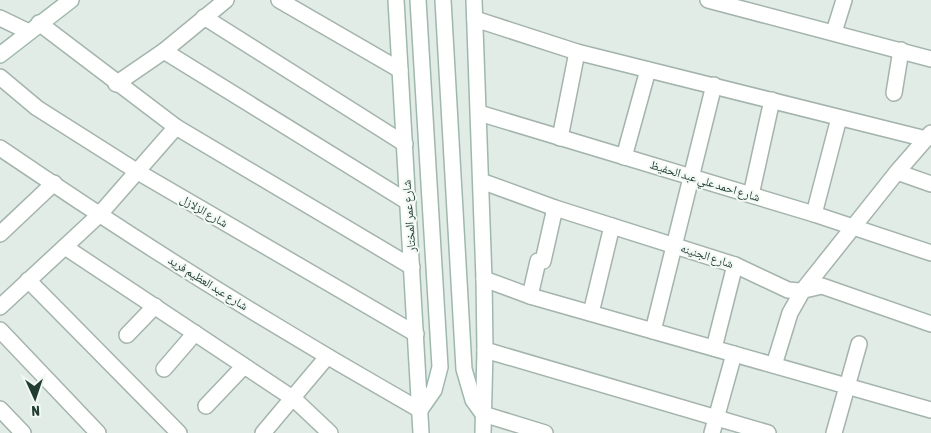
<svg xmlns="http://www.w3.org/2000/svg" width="931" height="433" font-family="'Asap Condensed','Noto Naskh Arabic',sans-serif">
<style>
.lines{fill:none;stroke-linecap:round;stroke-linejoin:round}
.street-casing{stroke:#a4b4ad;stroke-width:18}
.secondary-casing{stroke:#9fb8ad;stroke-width:18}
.street{stroke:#fff;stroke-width:15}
.secondary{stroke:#fff;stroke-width:15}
.labels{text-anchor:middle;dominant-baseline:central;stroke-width:4;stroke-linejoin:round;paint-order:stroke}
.street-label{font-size:12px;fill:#213d33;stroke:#f2f8f4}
</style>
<rect width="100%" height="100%" fill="#e1ece6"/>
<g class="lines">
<g class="street-casing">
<g id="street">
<polyline points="279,0 400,70"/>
<polyline points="708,0 931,59"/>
<polyline points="204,17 405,144"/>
<polyline points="0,18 29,32"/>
<polyline points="475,19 577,52 926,139"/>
<polyline points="39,23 176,127 412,267"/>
<polyline points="834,32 844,0"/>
<polyline points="164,51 408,202"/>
<polyline points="0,77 37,108 138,172 416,334"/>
<polyline points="116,84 164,51 226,0"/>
<polyline points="894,93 901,50"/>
<polyline points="479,113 814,214 931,253"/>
<polyline points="560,138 577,52"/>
<path d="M0 148C136 241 277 329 420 410"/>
<polyline points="624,157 648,70"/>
<polyline points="897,172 931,184"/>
<polyline points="481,181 555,208 735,265 788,290 800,291 822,286 931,324"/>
<polyline points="751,195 772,100"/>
<polyline points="814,214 839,118"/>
<polyline points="0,234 54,183"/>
<polyline points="65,247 294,399 330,433"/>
<polyline points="484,279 530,296 931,410"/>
<polyline points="28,280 179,433"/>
<polyline points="530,296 538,261 543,261 555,208"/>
<polyline points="0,307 99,215 176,127"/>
<polyline points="591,313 612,226"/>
<polyline points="0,330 98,433"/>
<polyline points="653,331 714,85"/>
<polyline points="127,335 155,306"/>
<polyline points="714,348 735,265"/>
<polyline points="485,350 768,433"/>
<polyline points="774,365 790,313 803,290 897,172 931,133"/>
<polyline points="164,369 195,333"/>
<polyline points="206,406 244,366"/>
<polyline points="0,409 23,433"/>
<polyline points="483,414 545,433"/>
<polyline points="263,433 327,357"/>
<polyline points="712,433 734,354"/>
<polyline points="834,433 859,344"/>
</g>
</g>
<g class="secondary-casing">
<g id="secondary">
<polyline points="396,0 421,433"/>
<polyline points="418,0 440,367 434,390 420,410"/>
<polyline points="443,0 464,369 473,400 483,414"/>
<polyline points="474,0 484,279 485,350 483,433"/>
<polyline points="0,55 71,0"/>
</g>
</g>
<use href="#street" class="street"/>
<use href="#secondary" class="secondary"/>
</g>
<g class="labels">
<g class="street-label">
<text transform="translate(705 181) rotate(17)">شارع احمد علي عبد الحفيظ</text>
<text transform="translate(204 211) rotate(30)">شارع الزلازل</text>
<text transform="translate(409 216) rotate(-94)">شارع عمر المختار</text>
<text transform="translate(707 256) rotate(18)">شارع الجنينه</text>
<text transform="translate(208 283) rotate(32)">شارع عبد العظيم فريد</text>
</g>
</g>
<g transform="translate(35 398) rotate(177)" stroke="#f2f8f4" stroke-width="4" paint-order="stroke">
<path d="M0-4L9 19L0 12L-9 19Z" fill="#213d33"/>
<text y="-8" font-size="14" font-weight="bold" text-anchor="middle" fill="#213d33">N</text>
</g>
</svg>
